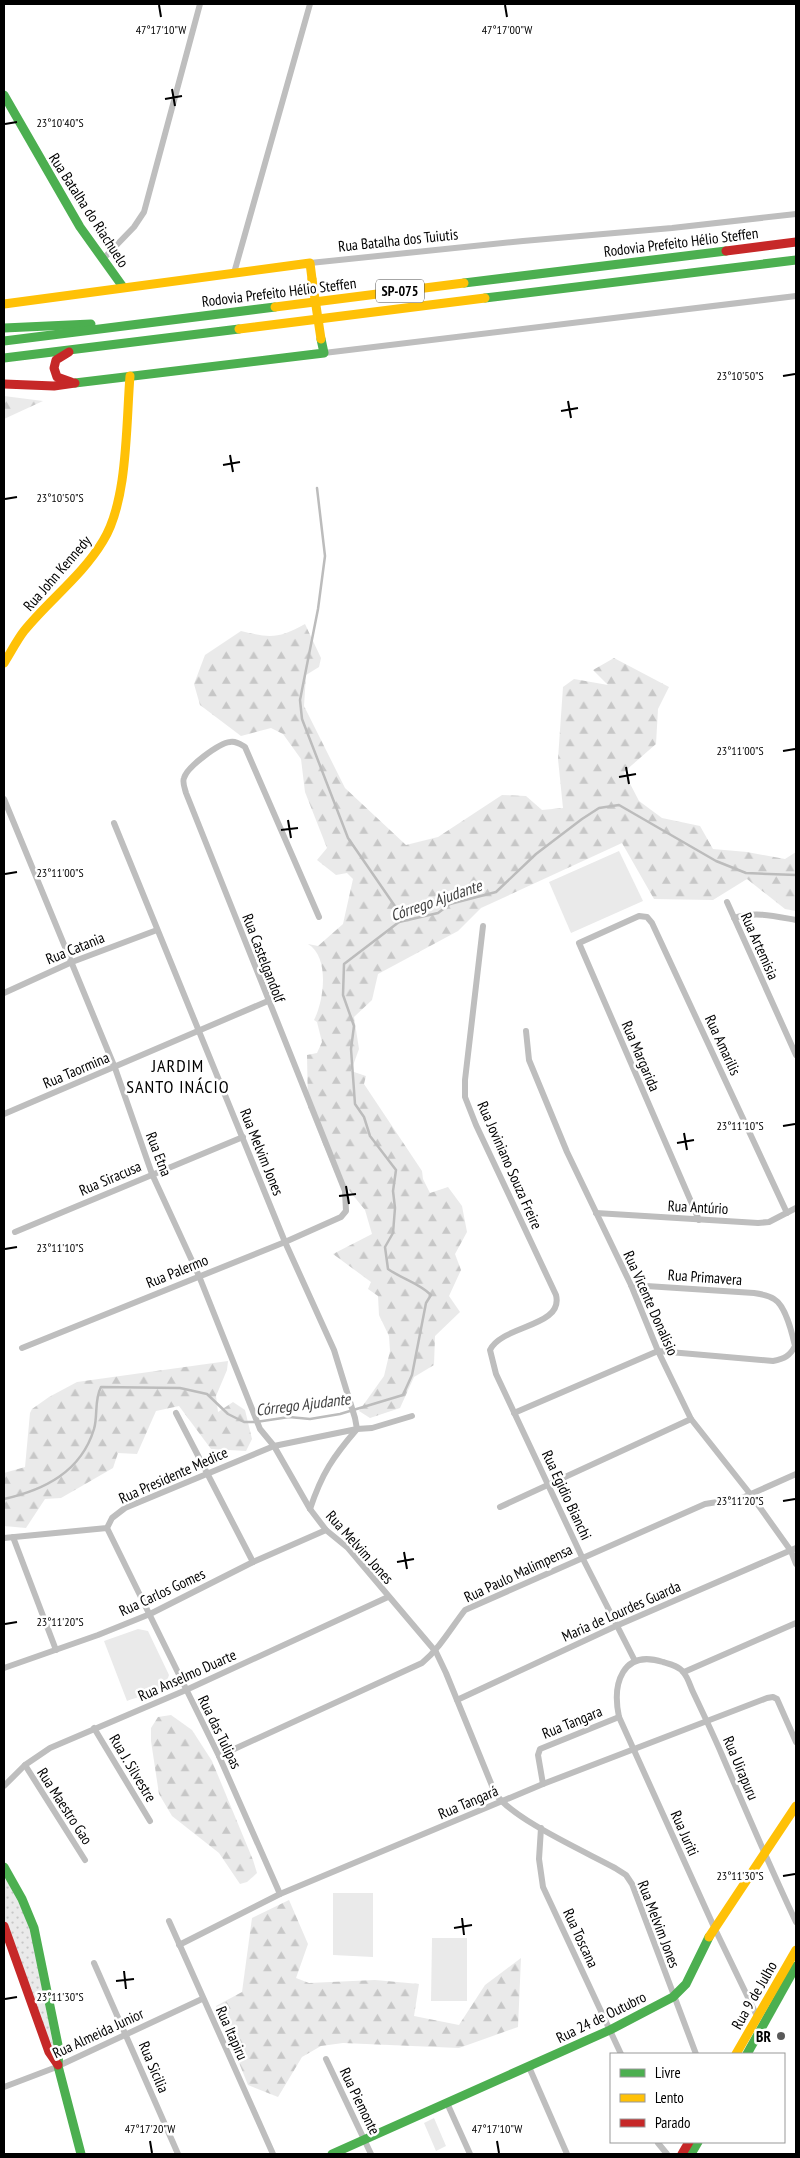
<svg xmlns="http://www.w3.org/2000/svg" width="800" height="2158" font-family="'PT Sans Narrow',sans-serif">
<style>
.grass{fill:url(#grass-dots)}
.forest{fill:url(#forest-firs)}
.green{fill:#eaeaea}
.lines{fill:none;stroke-linecap:round;stroke-linejoin:round}
.stream{stroke:#bcbcbc;stroke-width:2.5}
.street{stroke:#bebebe;stroke-width:6}
.fast{stroke:#4caf50;stroke-width:9}
.slow{stroke:#ffc107;stroke-width:9}
.jam{stroke:#c62828;stroke-width:9}
.slow-bridge{stroke:#ffc107;stroke-width:9}
.ticks{fill:none;stroke:#000;stroke-width:2}
.poi-dot{fill:#595959;stroke:#fff;stroke-width:2}
.labels{text-anchor:middle;dominant-baseline:central;stroke-width:5;stroke-linejoin:round;paint-order:stroke}
.shield{fill:#fff;stroke:#4c4c4c;stroke-width:1}
.shield-label{font-size:14px;font-weight:bold;fill:#000}
.street-label{font-size:15px;fill:#000;stroke:#fff}
.poi-label{font-size:15px;font-weight:bold;fill:#000;stroke:#fff;text-anchor:end}
.water-label{font-size:16px;font-style:italic;fill:#414141;stroke:#fff}
.quarter-label{font-size:18px;letter-spacing:1px;fill:#000;stroke:#fff}
.ticks-label{font-size:12px;text-anchor:middle;fill:#000;stroke:#fff;stroke-width:5;stroke-linejoin:round;paint-order:stroke}
</style>
<defs>
<pattern id="grass-dots" width="8" height="8" patternUnits="userSpaceOnUse" patternTransform="scale(1.25)"><rect width="8" height="8" fill="#eaeaea"/><path d="M2 2h.1M6 6h.1" fill="none" stroke="#c7c7c7" stroke-width="1.8" stroke-linecap="round"/></pattern>
<pattern id="forest-firs" width="22" height="20" patternUnits="userSpaceOnUse" patternTransform="scale(1.25)"><rect width="22" height="20" fill="#eaeaea"/><path d="M5 1l3.5 6h-7zM16 11l3.5 6h-7z" fill="#c7c7c7"/></pattern>
</defs>
<rect width="100%" height="100%" fill="#fff"/>
<polygon class="grass" points="4,1876 19,1903 31,1930 54,2050 52,2049 4,1918"/>
<g class="forest">
<polygon points="4,396 43,401 4,419"/>
<path d="M305 624 321 658 319 667 306 675 304 706 345 788 406 845 438 837 502 795 526 796 542 810 563 808 558 759 563 687 574 679 608 685 593 670 614 658 669 687 658 709 656 744 624 772 639 801 662 818 700 826 713 849 747 852 785 859 796 852V911L785 909 747 879 713 900 654 899 622 843 481 908 458 931 378 974 372 1000 354 1017 359 1049 351 1071 366 1076 364 1084 422 1171 423 1179 430 1193 448 1187 462 1206 467 1232 455 1254 461 1270 449 1296 460 1312 435 1336 434 1365 414 1377 400 1408 370 1418 359 1411 384 1376 390 1351 389 1336 379 1315 378 1296 368 1289 371 1282 333 1254 372 1234 365 1210 335 1173 308 1107 307 1055 317 1053 322 1042 317 1022 314 1020C324 1001 330 957 308 944L318 946 343 924 353 879 347 873 336 875 317 860 327 848 305 792 301 759 283 734 271 728 241 736 200 705 194 684 205 655 241 631C270 638 278 639 305 624Z"/>
<polygon points="228,1361 227,1370 216,1396 218,1412 233,1402 245,1410 252,1439 246,1451 211,1449 179,1406 156,1411 137,1454 118,1453 113,1468 61,1498 45,1499 26,1528 4,1526 4,1473 25,1467 30,1413 32,1409 49,1397 77,1382"/>
<polygon points="171,1715 192,1730 212,1761 253,1860 257,1873 247,1882 240,1884 219,1853 172,1816 159,1794 151,1741 151,1728 158,1717"/>
<polygon points="289,1900 308,1944 296,1978 309,1983 375,1980 419,1984 414,2016 459,2025 485,1985 521,1958 518,2027 459,2048 343,2043 321,2046 302,2057 278,2097 248,2085 216,2006 242,1992 252,1918"/>
</g>
<g class="green">
<polygon points="619,851 643,901 571,933 549,882"/>
<path d="M138 1629 148 1631 169 1675C164 1694 144 1694 127 1701L104 1641Z"/>
<polygon points="333,1893 373,1893 373,1957 333,1955"/>
<polygon points="432,1938 467,1938 467,2001 431,2001"/>
<polygon points="434,2118 446,2146 436,2151 424,2123"/>
</g>
<g class="lines">
<g class="stream">
<polyline points="317,488 325,556 318,609 300,700 302,719 348,838 399,912 399,922"/>
<path d="M4 1499C44 1490 81 1472 94 1429 98 1416 94 1400 101 1387L180 1388 207 1394 228 1414 244 1422H256L289 1417 310 1419 340 1414 403 1395 412 1375 426 1303 431 1295C419 1283 402 1279 388 1269L385 1247 393 1233 395 1208 393 1191 396 1170 370 1136 364 1117 355 1104 351 1049 354 1026 343 995 344 964 399 922 438 913 450 904 496 892 536 854 582 819 599 808 619 805 716 861 746 873 796 875"/>
</g>
<g class="street">
<polyline points="104,258 134,227 144,212 200,4"/>
<polyline points="310,263 523,241 672,228 796,214"/>
<polyline points="234,273 310,4"/>
<polyline points="324,353 796,296"/>
<path d="M4 799 115 1068 152 1174 199 1276 260 1429 274 1446 310 1509 326 1530 348 1548 436 1652 446 1673 495 1793C512 1819 586 1852 615 1868L626 1875 632 1884 696 2054"/>
<path d="M114 823 285 1242 334 1350 355 1418 357 1429C333 1457 322 1473 310 1509"/>
<polyline points="727,902 796,1055"/>
<path d="M734 918C755 911 774 916 796 920"/>
<path d="M483 926 465 1080V1097L476 1125 556 1295C564 1327 502 1325 490 1350L496 1374 582 1557 635 1661"/>
<polyline points="4,993 72,962 157,930"/>
<polyline points="526,1031 529,1060 567,1152 631,1285 658,1351 691,1419 751,1495 791,1551 796,1564"/>
<polyline points="4,1114 268,1001"/>
<polyline points="596,1213 758,1223 769,1222 796,1208"/>
<polyline points="699,1220 579,943 639,916 647,917 652,923 787,1213"/>
<polyline points="15,1232 243,1137"/>
<path d="M22 1348 285 1242 341 1217 346 1211 345 1191 186 793C185 789 182 782 184 778 187 767 219 743 230 742 236 741 240 744 245 747L319 917"/>
<polyline points="176,1413 253,1562"/>
<path d="M514 1413 658 1351 773 1361C784 1359 790 1356 795 1346 792 1333 786 1306 774 1299 768 1295 761 1294 754 1293L631 1285"/>
<polyline points="500,1507 691,1419"/>
<polyline points="107,1528 219,1756 280,1894"/>
<polyline points="13,1537 56,1650"/>
<polyline points="4,1538 107,1528 112,1518 125,1508 274,1446 357,1429 372,1428 412,1416"/>
<polyline points="4,1668 98,1635 150,1614 253,1562 326,1530"/>
<polyline points="684,1672 796,1623"/>
<polyline points="457,1700 616,1626 796,1548"/>
<polyline points="94,1728 150,1821"/>
<path d="M219 1756 422 1663C440 1648 451 1628 465 1610L705 1504 742 1498 796 1474"/>
<polyline points="25,1765 85,1860"/>
<polyline points="543,1784 538,1755 540,1749 619,1717"/>
<polyline points="4,1786 25,1765 50,1748 186,1690 388,1597"/>
<polyline points="541,1828 539,1859 543,1887 621,2054"/>
<polyline points="169,1921 273,2154"/>
<polyline points="179,1945 280,1894 543,1784 767,1698 773,1697 777,1699 796,1742"/>
<polyline points="94,1963 178,2154"/>
<path d="M757 2016 714 1927 619 1717C612 1684 622 1649 663 1662 670 1664 679 1666 683 1672 688 1677 690 1686 693 1692 703 1713 713 1734 722 1755 746 1811 770 1867 796 1922"/>
<polyline points="326,2059 371,2154"/>
<polyline points="529,2067 567,2154"/>
<polyline points="4,2087 54,2068 202,1999"/>
<polyline points="447,2103 470,2154"/>
<polyline points="658,2143 667,2154"/>
</g>
<g class="fast">
<polyline points="4,95 80,227 123,287"/>
<polyline points="464,283 726,251"/>
<polyline points="485,298 796,260"/>
<polyline points="4,328 91,324"/>
<polyline points="4,341 275,307"/>
<polyline points="4,358 239,329"/>
<polyline points="75,383 324,353 321,339"/>
<polyline points="4,1867 22,1899 34,1928 59,2050 58,2066 81,2154"/>
<polyline points="747,2054 796,1966"/>
<polyline points="332,2154 610,2030 673,1997 686,1984 709,1937"/>
<polyline points="691,2154 698,2142"/>
</g>
<g class="slow">
<polyline points="4,304 310,263 312,279"/>
<polyline points="275,307 464,283"/>
<polyline points="239,329 485,298"/>
<path d="M4 663C11 652 17 640 24 631 49 600 82 576 103 541 128 501 126 424 130 376"/>
<polyline points="709,1937 796,1806"/>
<polyline points="736,2054 796,1950"/>
</g>
<g class="jam">
<polyline points="726,251 796,242"/>
<polyline points="69,352 56,360 54,368 57,377 71,382"/>
<polyline points="4,384 54,386 75,383"/>
<polyline points="4,1926 49,2052 58,2065"/>
<polyline points="682,2154 689,2142"/>
</g>
<polyline class="slow-bridge" points="312,279 321,339"/>
</g>
<path class="ticks" d="M159 5 161 17M505 5 507 17M172 89 175 106M165 99 182 96M5 124 17 122M783 376 795 374M568 401 571 418M561 411 578 408M230 455 233 472M223 465 240 462M5 499 17 497M783 751 795 749M626 767 629 784M619 777 636 774M288 820 291 838M281 830 298 828M5 874 17 872M783 1126 795 1124M684 1133 687 1150M677 1143 694 1140M346 1186 349 1204M339 1196 356 1194M5 1249 17 1247M783 1501 795 1499M404 1552 407 1569M397 1562 414 1559M5 1624 17 1622M783 1876 795 1874M462 1918 464 1935M454 1928 472 1925M124 1971 126 1989M116 1981 134 1979M5 1999 17 1997M150 2141 152 2153M497 2141 499 2153"/>
<circle class="poi-dot" cx="781" cy="2036" r="5"/>
<g class="labels">
<rect class="shield" x="376" y="279.5" width="48" height="23" rx="4"/>
<g class="shield-label">
<text x="400" y="291">SP-075</text>
</g>
<g class="street-label">
<text transform="translate(89 210) rotate(57)">Rua Batalha do Riachuelo</text>
<text transform="translate(398 240) rotate(-6)">Rua Batalha dos Tuiutis</text>
<text transform="translate(681 242) rotate(-7)">Rodovia Prefeito Hélio Steffen</text>
<text transform="translate(279 292) rotate(-7)">Rodovia Prefeito Hélio Steffen</text>
<text transform="translate(57 573) rotate(-49)">Rua John Kennedy</text>
<text transform="translate(760 946) rotate(66)">Rua Artemisia</text>
<text transform="translate(75 948) rotate(-22)">Rua Catania</text>
<text transform="translate(264 958) rotate(69)">Rua Castelgandolf</text>
<text transform="translate(723 1045) rotate(65)">Rua Amarilis</text>
<text transform="translate(641 1056) rotate(67)">Rua Margarida</text>
<text transform="translate(76 1070) rotate(-23)">Rua Taormina</text>
<text transform="translate(262 1152) rotate(68)">Rua Melvim Jones</text>
<text transform="translate(159 1154) rotate(69)">Rua Etna</text>
<text transform="translate(510 1165) rotate(66)">Rua Joviniano Souza Freire</text>
<text transform="translate(110 1178) rotate(-23)">Rua Siracusa</text>
<text transform="translate(698 1207) rotate(3)">Rua Antúrio</text>
<text transform="translate(177 1271) rotate(-22)">Rua Palermo</text>
<text transform="translate(705 1277) rotate(4)">Rua Primavera</text>
<text transform="translate(651 1303) rotate(66)">Rua Vicente Donalisio</text>
<text transform="translate(173 1475) rotate(-24)">Rua Presidente Medice</text>
<text transform="translate(567 1495) rotate(65)">Rua Egidio Bianchi</text>
<text transform="translate(360 1547) rotate(48)">Rua Melvim Jones</text>
<text transform="translate(518 1573) rotate(-25)">Rua Paulo Malimpensa</text>
<text transform="translate(162 1592) rotate(-25)">Rua Carlos Gomes</text>
<text transform="translate(621 1611) rotate(-24)">Maria de Lourdes Guarda</text>
<text transform="translate(187 1675) rotate(-24)">Rua Anselmo Duarte</text>
<text transform="translate(572 1722) rotate(-22)">Rua Tangara</text>
<text transform="translate(220 1732) rotate(64)">Rua das Tulipas</text>
<text transform="translate(133 1768) rotate(59)">Rua J. Silvestre</text>
<text transform="translate(741 1768) rotate(67)">Rua Uirapuru</text>
<text transform="translate(468 1802) rotate(-23)">Rua Tangará</text>
<text transform="translate(65 1806) rotate(57)">Rua Maestro Gao</text>
<text transform="translate(685 1833) rotate(66)">Rua Juriti</text>
<text transform="translate(659 1924) rotate(69)">Rua Melvim Jones</text>
<text transform="translate(581 1938) rotate(65)">Rua Toscana</text>
<text transform="translate(754 1995) rotate(-60)">Rua 9 de Julho</text>
<text transform="translate(601 2017) rotate(-26)">Rua 24 de Outubro</text>
<text transform="translate(98 2033) rotate(-25)">Rua Almeida Junior</text>
<text transform="translate(232 2033) rotate(66)">Rua Itapiru</text>
<text transform="translate(154 2067) rotate(67)">Rua Sicilia</text>
<text transform="translate(360 2101) rotate(64)">Rua Piemonte</text>
</g>
<g class="poi-label">
<text x="771" y="2036">BR</text>
</g>
<g class="water-label">
<text transform="translate(436 900) rotate(-19)">Córrego Ajudante</text>
<text transform="translate(303 1404) rotate(-7)">Córrego Ajudante</text>
</g>
<g class="quarter-label">
<text x="178" y="1065">JARDIM<tspan x="178" dy="21">SANTO INÁCIO</tspan></text>
</g>
</g>
<g class="ticks-label">
<text x="161" y="34">47°17'10"W</text>
<text x="507" y="34">47°17'00"W</text>
<text x="60" y="127">23°10'40"S</text>
<text x="740" y="380">23°10'50"S</text>
<text x="60" y="502">23°10'50"S</text>
<text x="740" y="755">23°11'00"S</text>
<text x="60" y="877">23°11'00"S</text>
<text x="740" y="1130">23°11'10"S</text>
<text x="60" y="1252">23°11'10"S</text>
<text x="740" y="1505">23°11'20"S</text>
<text x="60" y="1626">23°11'20"S</text>
<text x="740" y="1880">23°11'30"S</text>
<text x="60" y="2001">23°11'30"S</text>
<text x="150" y="2133">47°17'20"W</text>
<text x="497" y="2133">47°17'10"W</text>
</g>
<rect width="800" height="2158" fill="none" stroke="#000000" stroke-width="10"/>
<rect x="610" y="2053" width="175" height="90" fill="#ffffff" stroke="#999999"/>
<rect x="620" y="2069" width="25" height="8" fill="#4caf50" stroke="#999999"/>
<text x="655" y="2078" font-size="15" fill="#000000">Livre</text>
<rect x="620" y="2094" width="25" height="8" fill="#ffc107" stroke="#999999"/>
<text x="655" y="2103" font-size="15" fill="#000000">Lento</text>
<rect x="620" y="2119" width="25" height="8" fill="#c62828" stroke="#999999"/>
<text x="655" y="2128" font-size="15" fill="#000000">Parado</text>
</svg>
